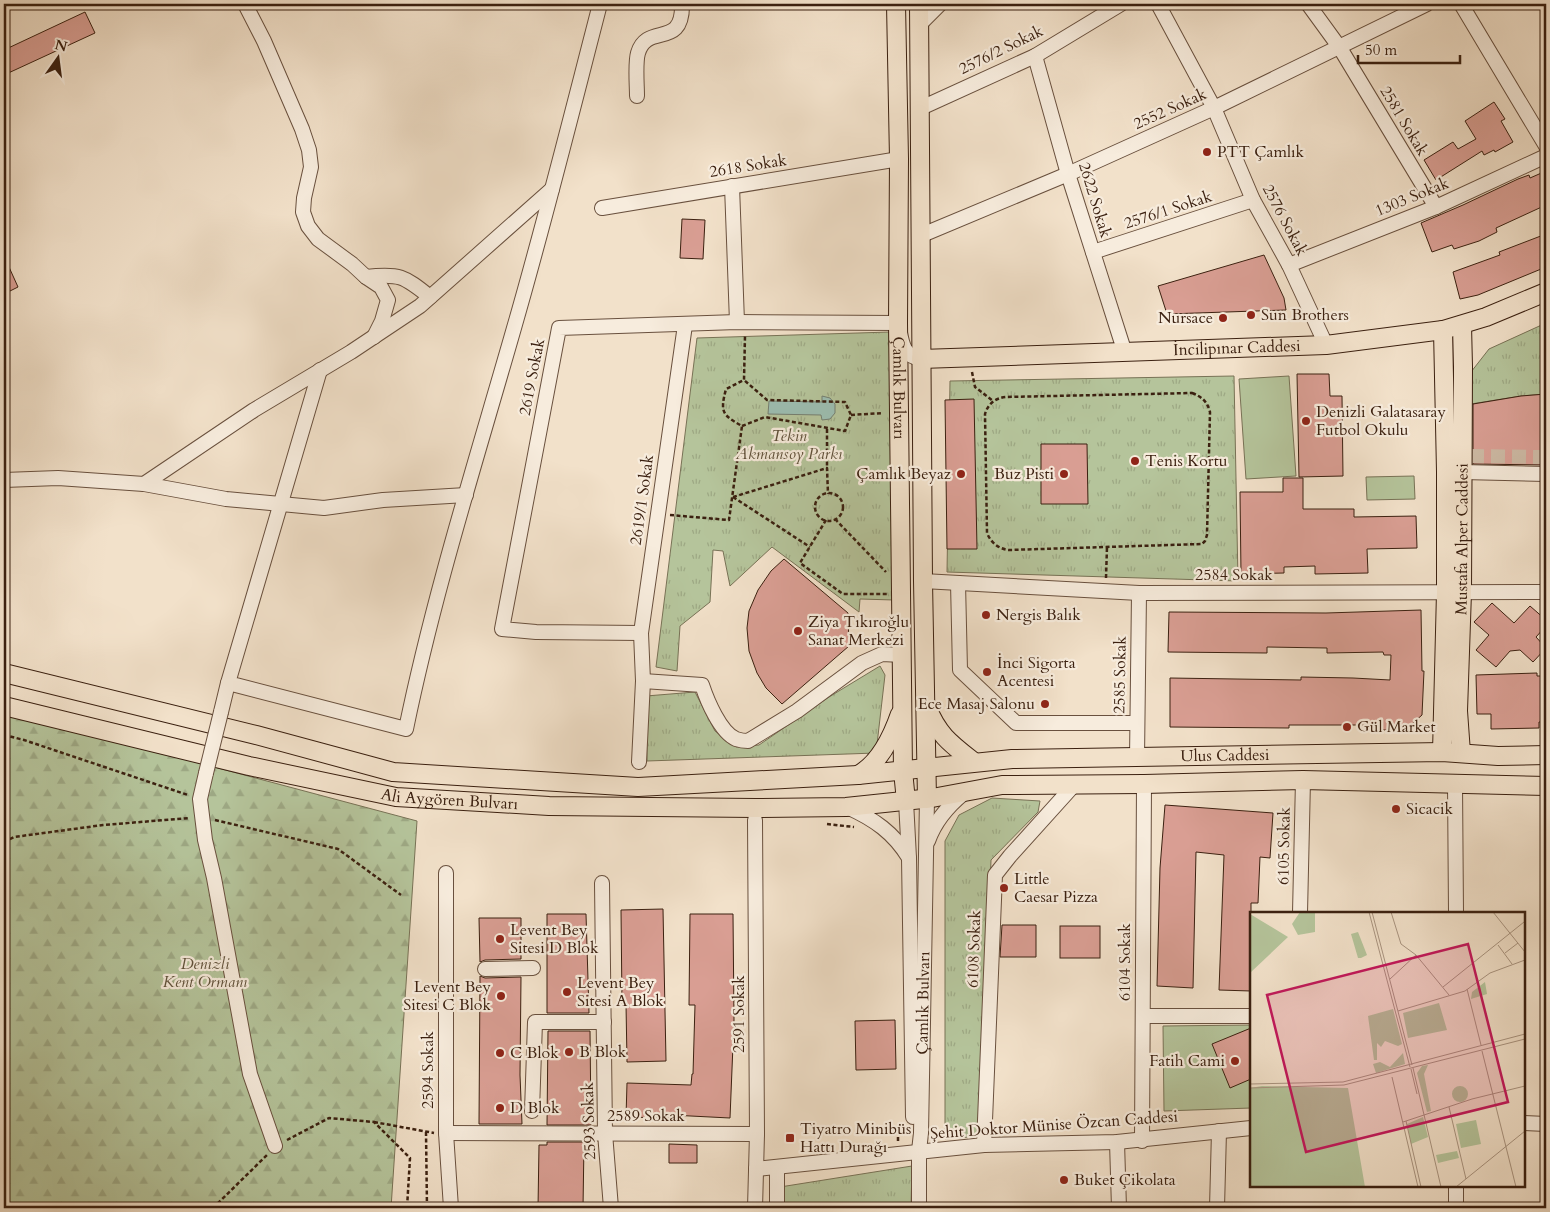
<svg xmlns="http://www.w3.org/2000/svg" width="1550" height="1212" font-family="Cardo,serif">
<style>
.green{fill:#b5c49b;stroke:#787256}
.forest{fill:url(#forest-firs);stroke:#787256}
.park{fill:url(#park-tufts);stroke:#787256}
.water{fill:#9cbeb1;stroke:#757f71}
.building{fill:#d99e93;stroke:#3b2010}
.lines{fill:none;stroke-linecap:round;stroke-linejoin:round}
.minor-tunnel{stroke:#cdbaa5;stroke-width:14;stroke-dasharray:14 7;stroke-linecap:butt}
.minor-casing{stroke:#69503e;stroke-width:16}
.major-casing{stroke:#3b2010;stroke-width:20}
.path{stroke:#3b2010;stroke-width:2.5;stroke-dasharray:4 2.5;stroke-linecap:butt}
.minor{stroke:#f7ecdd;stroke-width:14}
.major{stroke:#f2e1ca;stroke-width:18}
.minor-bridge-casing{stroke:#69503e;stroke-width:16;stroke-linecap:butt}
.minor-bridge{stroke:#f7ecdd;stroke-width:14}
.poi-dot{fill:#8f2418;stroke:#f7ecdd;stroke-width:2}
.labels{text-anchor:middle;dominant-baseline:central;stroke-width:4.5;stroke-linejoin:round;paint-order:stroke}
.street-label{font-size:16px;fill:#3b2010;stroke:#f7ecdd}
.poi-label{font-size:16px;fill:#3b2010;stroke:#f7ecdd;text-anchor:start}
.park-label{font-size:16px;font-style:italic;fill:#60513a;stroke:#f7ecdd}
.inset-road{fill:none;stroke:#a99480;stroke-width:1}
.view{fill:#c2185b;fill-opacity:0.15;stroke:#c2185b;stroke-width:2.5}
.inset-edge{fill:none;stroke:#3b2010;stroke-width:2.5}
</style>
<defs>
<pattern id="forest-firs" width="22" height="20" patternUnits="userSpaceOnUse" patternTransform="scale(1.25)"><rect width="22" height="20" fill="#b5c49b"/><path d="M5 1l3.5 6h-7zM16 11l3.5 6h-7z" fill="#9da884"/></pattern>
<pattern id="park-tufts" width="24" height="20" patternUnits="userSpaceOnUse" patternTransform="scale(1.25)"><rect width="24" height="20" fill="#b5c49b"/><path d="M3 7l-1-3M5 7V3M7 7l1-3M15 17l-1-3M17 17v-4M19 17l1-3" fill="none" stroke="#9da884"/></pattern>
</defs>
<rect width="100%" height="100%" fill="#f2e1ca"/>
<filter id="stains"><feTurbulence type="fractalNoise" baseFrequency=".004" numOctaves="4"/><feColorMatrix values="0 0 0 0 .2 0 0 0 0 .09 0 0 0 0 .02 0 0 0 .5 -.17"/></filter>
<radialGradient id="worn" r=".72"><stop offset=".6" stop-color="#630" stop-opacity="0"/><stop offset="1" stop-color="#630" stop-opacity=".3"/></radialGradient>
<g class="green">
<polygon points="1289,376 1296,476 1246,479 1239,379"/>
<polygon points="1414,476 1415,499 1367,500 1366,477"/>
<polygon points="1251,1025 1251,1108 1164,1111 1163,1026"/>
</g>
<polygon class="forest" points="4,711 417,821 391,1208 4,1208"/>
<g class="park">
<polygon points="1546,323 1546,394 1521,396 1471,404 1471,372 1489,349"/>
<polygon points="890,332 894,600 860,599 859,612 772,547 730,586 723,551 713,550 710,602 680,626 677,671 656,667 697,338"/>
<polygon points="1234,376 1238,581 947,572 950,381"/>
<polygon points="880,666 885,675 876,753 647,761 646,696 695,692 715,731 736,747 759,745 829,697"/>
<polygon points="992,798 1040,801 1038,812 991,860 981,1136 945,1139 945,841 959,815"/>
<polygon points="912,1166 911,1208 780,1208 780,1187"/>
</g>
<polygon class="water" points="822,396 830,398 835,404 835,413 830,419 822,420 821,415 768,414 769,401 822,402"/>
<g class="building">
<polygon points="85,12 95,33 4,75 4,50"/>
<polygon points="1494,102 1505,119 1501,121 1513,142 1495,152 1494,150 1484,155 1482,151 1436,180 1424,160 1453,142 1458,149 1476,139 1465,121"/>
<polygon points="1546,171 1546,205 1496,228 1497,232 1479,241 1454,249 1452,245 1432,252 1421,223 1463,205 1518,179 1529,175 1530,178"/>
<polygon points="682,219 705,220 703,259 680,258"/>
<polygon points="1546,234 1546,267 1478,295 1460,299 1453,272 1500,255 1499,252"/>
<polygon points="1264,255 1284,298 1286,310 1167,314 1158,286"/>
<polygon points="4,256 18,287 4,294"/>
<polygon points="1297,374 1329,374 1330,396 1342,396 1343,476 1299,477"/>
<polygon points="1546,394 1546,465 1473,464 1473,404 1521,396"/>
<polygon points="974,399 977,549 947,549 945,400"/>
<polygon points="1041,444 1087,444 1088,504 1041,504"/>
<polygon points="1283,478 1303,478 1303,509 1354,509 1354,517 1416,516 1417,548 1367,549 1368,573 1315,574 1315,566 1284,567 1284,573 1241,574 1240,492 1283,492"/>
<polygon points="784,559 848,613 849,646 782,704 766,688 757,673 749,651 747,628 749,611 758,590 771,571"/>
<polygon points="1492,603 1514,623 1530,606 1546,620 1546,626 1536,637 1546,648 1533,662 1520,650 1510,651 1496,667 1476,650 1489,635 1474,622"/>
<polygon points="1421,610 1422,671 1424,671 1422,715 1404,731 1366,729 1366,725 1289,725 1289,728 1170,727 1170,678 1301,680 1301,677 1353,678 1390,680 1391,655 1384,655 1383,652 1327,653 1327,648 1267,647 1267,653 1168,652 1169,612 1326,613"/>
<polygon points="1537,673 1537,676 1546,676 1546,722 1539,722 1539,728 1491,729 1491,714 1477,714 1476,675"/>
<polygon points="1165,805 1273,813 1270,858 1260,857 1258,903 1251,903 1251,991 1219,990 1224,855 1196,852 1193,988 1157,986 1160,868"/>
<polygon points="663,909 666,1061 627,1062 626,1004 622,1004 621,910"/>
<polygon points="547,914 586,914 589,1013 547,1013"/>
<polygon points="690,914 733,914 734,1020 730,1118 671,1115 671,1118 626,1117 627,1083 691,1085 692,1074 693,1074 695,1005 689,1005"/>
<polygon points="479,918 521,918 521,959 485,960 480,962"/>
<polygon points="1002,925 1036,925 1036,957 1000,957"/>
<rect x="1060" y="926" width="40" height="32"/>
<polygon points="480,976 485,978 521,977 520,1075 522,1124 479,1124"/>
<polygon points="895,1020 896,1069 856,1070 855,1021"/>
<polygon points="1251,1028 1251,1079 1230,1088 1212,1044"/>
<polygon points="548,1031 590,1031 591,1125 547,1125"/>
<polygon points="547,1142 584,1142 583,1208 538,1208 539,1145 547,1145"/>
<polygon points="669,1144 697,1145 697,1163 669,1163"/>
</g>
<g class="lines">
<polyline class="minor-tunnel" points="1470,456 1541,457"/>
<g class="minor-casing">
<g id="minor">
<polyline points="245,4 264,41 302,129 309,150 311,167 304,198 303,212 308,226 318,239 352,264 366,277 381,287 388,300 382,321 374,337"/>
<polyline points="1158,4 1214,108 1253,200 1289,265 1326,345"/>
<polyline points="1308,4 1340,48 1436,207"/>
<polyline points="1461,4 1546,146"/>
<polyline points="920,24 940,4"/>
<polyline points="1035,56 1068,174 1125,353"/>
<path d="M637 96C637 85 635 63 638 53 647 22 683 50 682 4"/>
<polyline points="921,108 1035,56 1121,4"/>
<polyline points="732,186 737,322"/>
<polyline points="602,208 899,159"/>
<polyline points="922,235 1068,174 1214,108 1427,4"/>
<polyline points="1093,252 1253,200"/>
<polyline points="1289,265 1436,207 1546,156"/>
<path d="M366 277C399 273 404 276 430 297"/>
<path d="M320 370 228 683 406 729C434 593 476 461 514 328 545 221 572 112 600 4"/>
<polyline points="1462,472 1546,474"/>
<polyline points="4,480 58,478 144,484 226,499 324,508 383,500 466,495"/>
<polyline points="144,484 254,410 351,352 420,306 552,189"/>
<polyline points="923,581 1139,593 1546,592"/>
<polyline points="958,583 960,670 1016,723 1137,723"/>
<path d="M641 633 536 632 502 629 559 328 737 322 898 323C902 340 901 356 921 359"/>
<path d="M643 681 702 685C707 700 720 732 736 739 739 740 744 741 748 741L797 711 862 663 882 654 902 655"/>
<polyline points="221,712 228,683"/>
<polyline points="1137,758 1139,593"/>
<polyline points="639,762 643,681 641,633 685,325"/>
<polyline points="206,773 200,799 205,840 214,878 250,1074 275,1146"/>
<polyline points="1455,784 1456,913"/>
<polyline points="906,801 909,858 913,1117"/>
<path d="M847 807C874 819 894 833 909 858"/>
<polyline points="755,820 757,1134 755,1208"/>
<path d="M928 841C935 821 948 806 964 793"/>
<polyline points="446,873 446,1133 451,1208"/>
<polyline points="602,883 605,1133 611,1208"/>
<polyline points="1300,913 1303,780"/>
<polyline points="485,969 533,968"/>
<polyline points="1143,1016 1251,1016"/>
<polyline points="532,1111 535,1022 604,1022"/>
<polyline points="1524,1123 1546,1124"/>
<polyline points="446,1133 757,1134"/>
<polyline points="1142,1141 1144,784"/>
<polyline points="1117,1142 1119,1208"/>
<polyline points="984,1145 995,875 1010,856 1074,785"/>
<polyline points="777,1167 777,1208"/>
<polyline points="756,1169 984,1145 1117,1142 1251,1128"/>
<path id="s1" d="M919 1208V1151L921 1133 927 799"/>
<polyline points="1217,1208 1219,1131"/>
<polyline points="1456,1208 1456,1186"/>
</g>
</g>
<g class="major-casing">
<g id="major">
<path id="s2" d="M896 4 899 159 898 323 903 771 906 801"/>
<polyline points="919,4 923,581 927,799"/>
<path id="s3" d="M921 359 1326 345 1443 330 1486 317 1546 292"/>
<path id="s4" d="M4 673 256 735 393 772 638 787 858 775 1012 759 1442 752 1498 756 1546 755"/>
<path id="s5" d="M4 706 249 766 396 797 549 806 755 808 846 807 932 798 1002 785 1144 784 1303 780 1546 786"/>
<path d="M927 707C938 735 951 744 974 762"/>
<polyline points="1442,752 1446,592 1446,472 1443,330"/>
<path id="s6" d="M1461 753 1458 711 1462 592 1463 367 1462 325"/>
<path d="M858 775C880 763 892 737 900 714"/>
</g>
</g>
<g class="path">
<polyline points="972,372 975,387 993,401"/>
<path d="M1192 393C1202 397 1207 401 1210 412L1207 535 1205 541 1202 544 1009 550C999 549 991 543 987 533L985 414C988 404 995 398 1006 397Z"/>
<polyline points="851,415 883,413"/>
<polyline points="742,426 765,417 845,431 851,415 845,402 767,400 744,380"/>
<polyline points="827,429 827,468"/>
<circle cx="829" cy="507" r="14"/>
<polyline points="733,497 827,468 828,494"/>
<polyline points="733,497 810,547"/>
<path d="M670 515 729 520 742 426C722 415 720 412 726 389L744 380 745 336"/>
<polyline points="835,519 886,572"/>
<polyline points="826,520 800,563 843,594 888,594"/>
<polyline points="1106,578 1107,547"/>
<polyline points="4,735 24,740 188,795"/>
<polyline points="215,820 338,849 401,895"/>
<polyline points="827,824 854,827"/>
<polyline points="4,842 14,837 103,825 190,818"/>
<polyline points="374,1122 434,1133"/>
<polyline points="426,1132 427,1208"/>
<polyline points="287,1140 329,1118 374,1122 410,1158 407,1208"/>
<polyline points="898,1141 898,1131 901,1122"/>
<polyline points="213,1208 267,1155"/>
</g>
<use href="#minor" class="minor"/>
<use href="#major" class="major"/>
<g class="minor-bridge-casing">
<polyline id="minor-bridge" points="206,773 221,712"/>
</g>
<use href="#minor-bridge" class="minor-bridge"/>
</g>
<g class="poi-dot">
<circle cx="1207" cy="152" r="5"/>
<circle cx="1251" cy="315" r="5"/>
<circle cx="1223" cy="318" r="5"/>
<circle cx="1306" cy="421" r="5"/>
<circle cx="1135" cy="461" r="5"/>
<circle cx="961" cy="474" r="5"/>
<circle cx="1064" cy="474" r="5"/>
<circle cx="986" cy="615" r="5"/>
<circle cx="798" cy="631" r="5"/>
<circle cx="987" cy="672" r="5"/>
<circle cx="1045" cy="704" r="5"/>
<circle cx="1347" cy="727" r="5"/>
<circle cx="1396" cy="809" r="5"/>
<circle cx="1004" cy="888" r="5"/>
<circle cx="500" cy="939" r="5"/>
<circle cx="567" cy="992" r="5"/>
<circle cx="501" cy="996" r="5"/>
<circle cx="569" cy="1052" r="5"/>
<circle cx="500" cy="1053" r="5"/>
<circle cx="1235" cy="1061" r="5"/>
<circle cx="500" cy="1108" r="5"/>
<rect x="785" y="1133" width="10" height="10" rx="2.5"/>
<circle cx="1064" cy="1180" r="5"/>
</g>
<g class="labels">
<g class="street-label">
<text transform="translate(1001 50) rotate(-26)">2576/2 Sokak</text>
<text transform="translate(1170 109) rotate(-24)">2552 Sokak</text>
<text transform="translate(1404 121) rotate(59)">2581 Sokak</text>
<text transform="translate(748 166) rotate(-9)">2618 Sokak</text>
<text transform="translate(1412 197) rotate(-22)">1303 Sokak</text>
<text transform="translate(1095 200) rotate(73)">2622 Sokak</text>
<text transform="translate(1168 210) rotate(-18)">2576/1 Sokak</text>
<text transform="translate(1285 220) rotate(62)">2576 Sokak</text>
<text stroke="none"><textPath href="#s3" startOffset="316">İncilipınar Caddesi</textPath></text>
<text transform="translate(532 377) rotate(-79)">2619 Sokak</text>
<text stroke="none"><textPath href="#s2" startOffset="384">Çamlık Bulvarı</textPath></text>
<text transform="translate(642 500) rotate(-82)">2619/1 Sokak</text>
<text stroke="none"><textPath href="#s6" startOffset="214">Mustafa Alper Caddesi</textPath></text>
<text x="1234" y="575">2584 Sokak</text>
<text transform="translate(1120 675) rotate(-89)">2585 Sokak</text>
<text stroke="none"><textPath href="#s4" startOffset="1235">Ulus Caddesi</textPath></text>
<text stroke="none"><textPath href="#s5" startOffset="456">Ali Aygören Bulvarı</textPath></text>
<text transform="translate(1284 846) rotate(-89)">6105 Sokak</text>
<text transform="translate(974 949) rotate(-88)">6108 Sokak</text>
<text transform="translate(1125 962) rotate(-90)">6104 Sokak</text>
<text stroke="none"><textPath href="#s1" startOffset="205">Çamlık Bulvarı</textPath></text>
<text transform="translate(739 1014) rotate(-90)">2591 Sokak</text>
<text transform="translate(428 1070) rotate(-90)">2594 Sokak</text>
<text x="646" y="1116">2589 Sokak</text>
<text transform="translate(589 1121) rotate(-92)">2593 Sokak</text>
<text transform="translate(1054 1125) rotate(-4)">Şehit Doktor Münise Özcan Caddesi</text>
</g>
<g class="poi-label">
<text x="1217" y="152">PTT Çamlık</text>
<text x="1261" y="315">Sun Brothers</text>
<text x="1213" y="318" text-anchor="end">Nursace</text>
<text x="1316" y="412">Denizli Galatasaray<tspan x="1316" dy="18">Futbol Okulu</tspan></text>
<text x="1145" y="461">Tenis Kortu</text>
<text x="951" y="474" text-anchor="end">Çamlık Beyaz</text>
<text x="1054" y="474" text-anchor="end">Buz Pisti</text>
<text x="996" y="615">Nergis Balık</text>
<text x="808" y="622">Ziya Tıkıroğlu<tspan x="808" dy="18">Sanat Merkezi</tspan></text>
<text x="997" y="663">İnci Sigorta<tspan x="997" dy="18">Acentesi</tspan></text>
<text x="1035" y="704" text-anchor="end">Ece Masaj Salonu</text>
<text x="1357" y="727">Gül Market</text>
<text x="1406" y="809">Sicacik</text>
<text x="1014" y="879">Little<tspan x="1014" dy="18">Caesar Pizza</tspan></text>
<text x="510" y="930">Levent Bey<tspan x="510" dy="18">Sitesi D Blok</tspan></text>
<text x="577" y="983">Levent Bey<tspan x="577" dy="18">Sitesi A Blok</tspan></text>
<text x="491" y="987" text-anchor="end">Levent Bey<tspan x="491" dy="18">Sitesi C Blok</tspan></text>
<text x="579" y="1052">B Blok</text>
<text x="510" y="1053">C Blok</text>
<text x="1225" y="1061" text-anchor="end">Fatih Cami</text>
<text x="510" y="1108">D Blok</text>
<text x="800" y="1129">Tiyatro Minibüs<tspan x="800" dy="18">Hattı Durağı</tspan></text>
<text x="1074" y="1180">Buket Çikolata</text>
</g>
<g class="park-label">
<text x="789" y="436">Tekin<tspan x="789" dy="18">Akmansoy Parkı</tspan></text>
<text x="205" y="964">Denizli<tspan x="205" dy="18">Kent Ormanı</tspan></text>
</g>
</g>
<g transform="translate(1250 912)">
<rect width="275" height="275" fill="#f2e1ca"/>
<path d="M108 20 117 43 111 46H108L101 22ZM202 182a8 8 0 1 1 16 0a8 8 0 1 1-16 0Z" fill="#b5c49b"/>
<path d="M50 0H65V20L48 23 42 12ZM0 2 38 25 0 61ZM12 174 98 176 115 275H0V176Z" fill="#b5c49b"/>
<path d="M235 70 237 82 221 87 222 80ZM189 91 197 118 158 126 153 101ZM143 97 152 132 148 134 135 129 131 135 127 131V148H124L118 104ZM153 141 155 152 126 161 123 152 130 150 140 155ZM178 153 174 162 181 199 177 200 167 161 172 154ZM173 205 178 225 161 232 157 212ZM226 208 231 232 211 236 206 212ZM207 239 209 246 188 251 186 243Z" fill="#b5c49b"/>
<path class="inset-road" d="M119 0 160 155M122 0 162 153M141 0 151 32 166 43 199 83M243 0 275 40M248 33 262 52M255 41 268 31M140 67 166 43M193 75 274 10M217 77 231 133M148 99 215 79 240 61 275 48M232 139 266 275M163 156 191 275M161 157 167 182M142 165 168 275M0 172 93 170 275 122M0 176 94 173 275 127M199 195 216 267M156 209 171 275M153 210 222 187 275 174M206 275 275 219"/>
<path class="view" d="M218 32 258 190 56 240 17 83Z"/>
<rect width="275" height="275" class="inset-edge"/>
</g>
<rect width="1550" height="1212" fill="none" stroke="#f2e1ca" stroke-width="20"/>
<rect x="5" y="5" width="1540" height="1202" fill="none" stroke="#3b2010" stroke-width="2.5"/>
<rect x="10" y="10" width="1530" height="1192" fill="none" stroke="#3b2010"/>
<g transform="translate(58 58) rotate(14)" stroke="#f7ecdd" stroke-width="4" paint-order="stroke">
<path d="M0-4L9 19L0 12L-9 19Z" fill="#3b2010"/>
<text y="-8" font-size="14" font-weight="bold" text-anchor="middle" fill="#3b2010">N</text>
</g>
<path d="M1358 55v8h102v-8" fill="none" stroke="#3b2010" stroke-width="2.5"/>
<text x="1365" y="55" font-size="15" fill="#3b2010" stroke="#f7ecdd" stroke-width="4" paint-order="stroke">50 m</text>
<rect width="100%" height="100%" filter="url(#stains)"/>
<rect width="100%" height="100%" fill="url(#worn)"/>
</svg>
